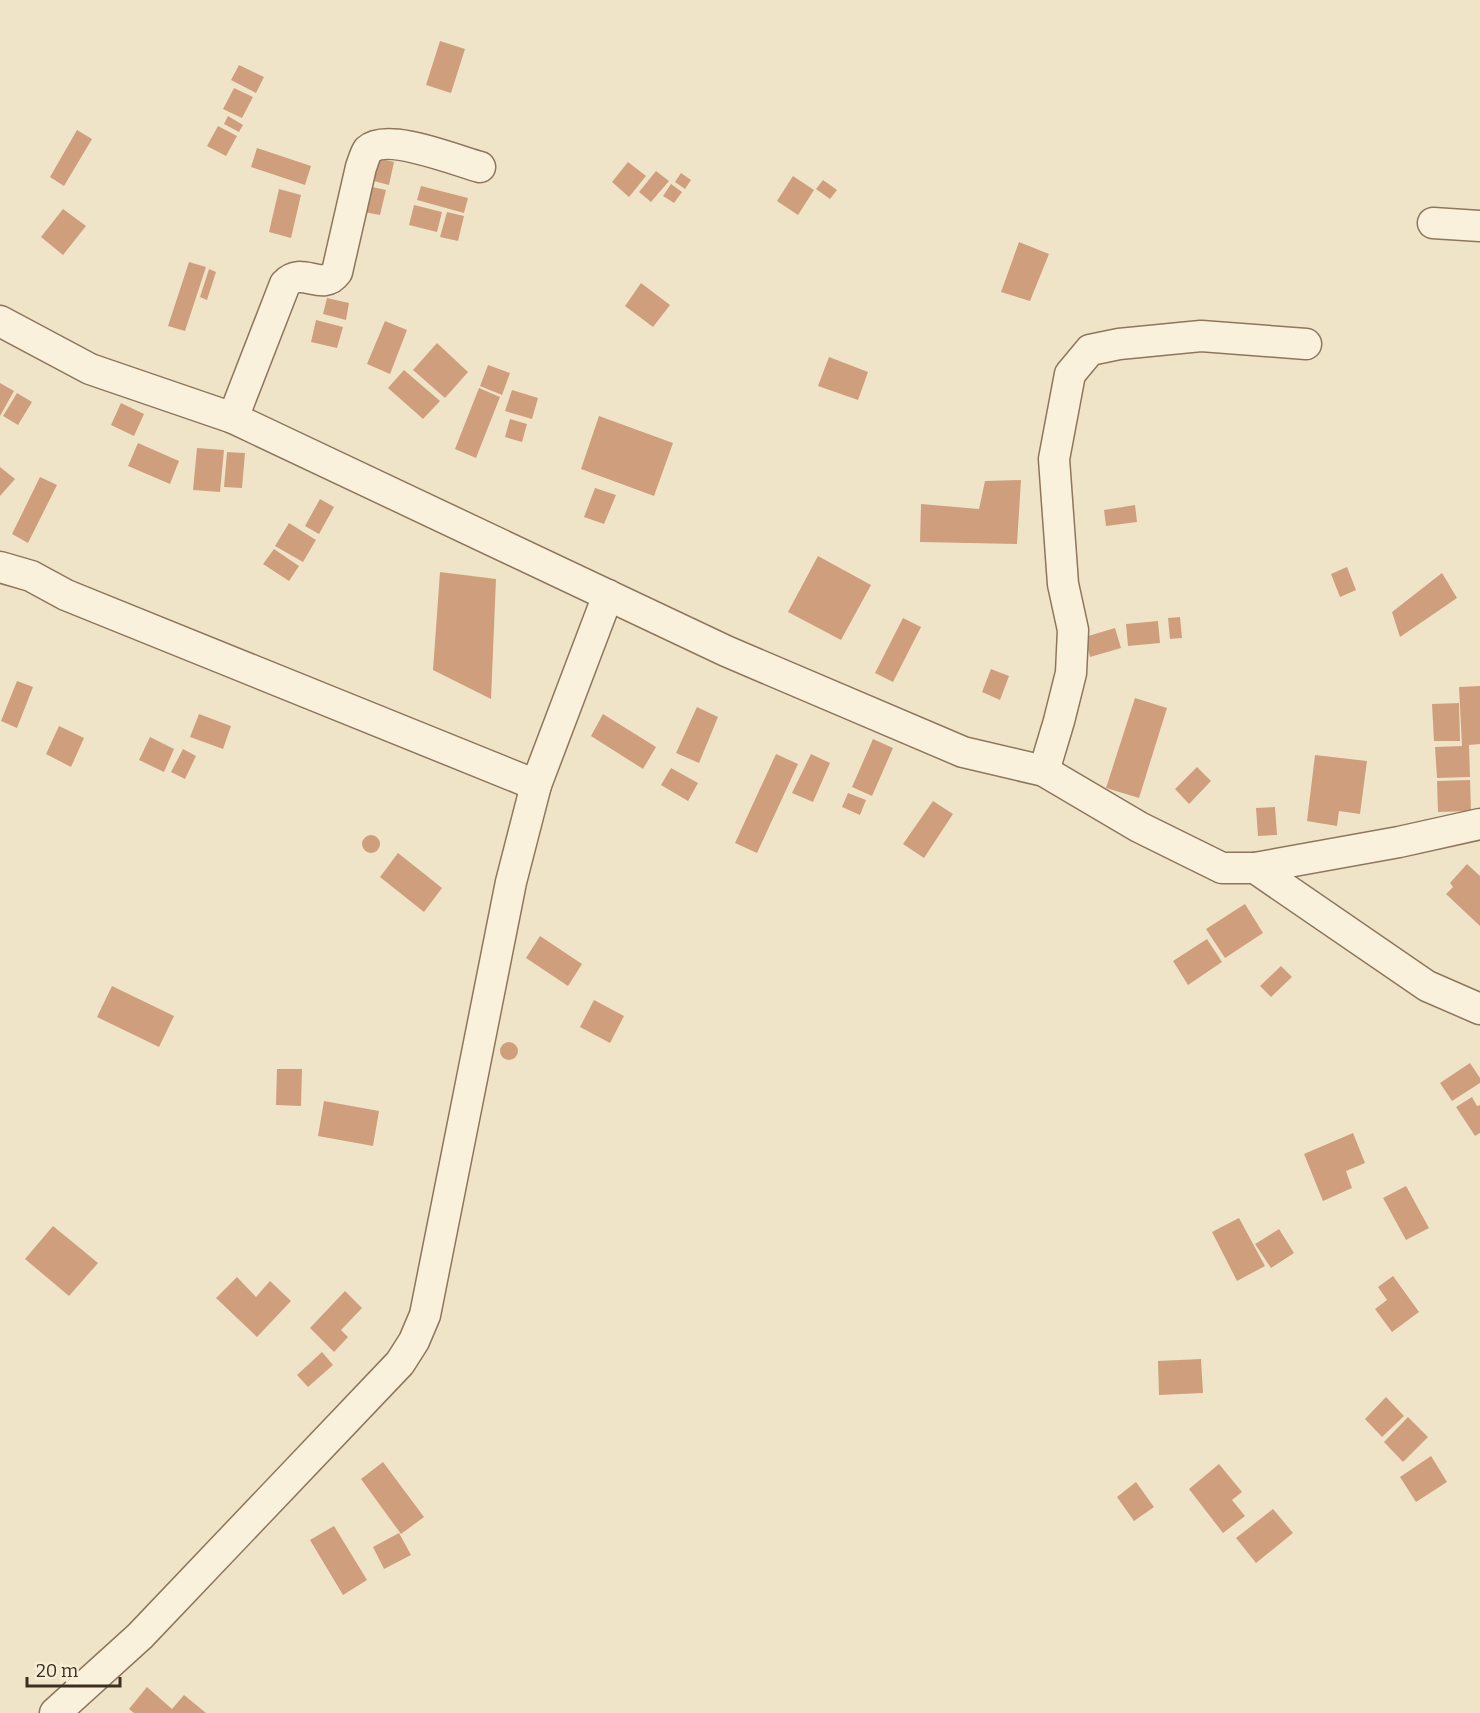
<svg xmlns="http://www.w3.org/2000/svg" width="1480" height="1713" font-family="Bitter,serif">
<style>
.building{fill:#cf9f7d}
.lines{fill:none;stroke-linecap:round;stroke-linejoin:round}
.minor-casing{stroke:#8d765c;stroke-width:33}
.minor{stroke:#faf1dc;stroke-width:30}
</style>
<rect width="100%" height="100%" fill="#f0e4c8"/>
<g class="building">
<polygon points="440,41 465,49 451,93 426,85"/>
<polygon points="239,65 264,77 256,93 231,80"/>
<polygon points="234,88 253,97 242,118 223,109"/>
<polygon points="228,116 243,125 239,132 224,124"/>
<polygon points="218,126 237,136 226,156 207,146"/>
<polygon points="77,130 92,139 64,186 50,177"/>
<polygon points="257,148 311,166 305,185 251,167"/>
<polygon points="371,156 394,162 389,185 366,179"/>
<polygon points="628,162 646,176 629,197 612,182"/>
<polygon points="656,171 669,181 651,202 639,192"/>
<polygon points="681,173 691,180 685,189 675,182"/>
<polygon points="793,176 814,190 798,215 777,201"/>
<polygon points="823,180 837,190 830,199 816,189"/>
<polygon points="671,184 682,192 674,203 663,196"/>
<polygon points="363,185 386,190 380,215 358,211"/>
<polygon points="421,186 468,198 464,213 417,200"/>
<polygon points="279,189 301,195 291,238 269,232"/>
<polygon points="414,205 442,212 437,232 409,225"/>
<polygon points="63,209 86,226 63,255 41,237"/>
<polygon points="447,212 464,216 458,241 440,237"/>
<polygon points="1019,242 1049,254 1030,301 1001,292"/>
<polygon points="189,262 206,267 185,331 168,326"/>
<polygon points="209,269 216,272 207,300 200,297"/>
<polygon points="641,283 670,305 653,327 625,306"/>
<polygon points="327,298 349,303 346,320 323,314"/>
<polygon points="316,320 343,327 337,348 311,342"/>
<polygon points="385,321 407,330 390,374 367,364"/>
<polygon points="437,343 468,372 445,398 413,370"/>
<polygon points="829,357 868,372 858,400 818,386"/>
<polygon points="488,365 510,373 502,395 480,386"/>
<polygon points="404,370 440,401 423,419 388,388"/>
<polygon points="0,383 14,391 0,416"/>
<polygon points="479,388 500,397 476,458 455,449"/>
<polygon points="512,390 538,398 532,419 505,411"/>
<polygon points="17,393 32,402 18,425 3,416"/>
<polygon points="121,403 144,414 134,436 111,425"/>
<polygon points="599,416 673,443 654,496 581,469"/>
<polygon points="510,419 527,424 522,442 505,437"/>
<polygon points="138,443 179,461 170,484 128,466"/>
<polygon points="197,448 224,450 220,492 193,490"/>
<polygon points="227,452 245,453 242,488 224,487"/>
<polygon points="0,467 15,479 0,496"/>
<polygon points="40,477 57,485 28,543 12,534"/>
<polygon points="1021,480 1017,544 920,542 921,504 979,509 985,481"/>
<polygon points="595,488 616,495 604,524 584,517"/>
<polygon points="320,499 334,507 319,534 305,526"/>
<polygon points="1135,505 1137,522 1106,526 1104,510"/>
<polygon points="289,523 316,540 303,562 275,546"/>
<polygon points="274,549 299,566 289,581 263,564"/>
<polygon points="818,556 871,585 841,640 788,612"/>
<polygon points="1347,567 1356,590 1340,597 1331,574"/>
<polygon points="440,572 496,579 491,699 433,670"/>
<polygon points="1442,573 1457,598 1400,637 1392,612"/>
<polygon points="1180,617 1182,638 1170,639 1168,618"/>
<polygon points="903,618 921,627 893,682 875,673"/>
<polygon points="1158,621 1160,643 1128,646 1126,624"/>
<polygon points="1115,628 1121,648 1090,657 1085,637"/>
<polygon points="991,669 1009,676 1000,700 982,692"/>
<polygon points="17,681 33,687 17,728 1,721"/>
<polygon points="1480,686 1480,744 1469,745 1470,777 1437,778 1435,747 1462,746 1459,687"/>
<polygon points="1135,698 1167,708 1139,798 1106,788"/>
<polygon points="1459,703 1460,741 1434,741 1432,704"/>
<polygon points="697,707 718,717 699,763 676,753"/>
<polygon points="199,714 231,726 223,749 190,737"/>
<polygon points="603,714 656,747 643,769 591,736"/>
<polygon points="59,726 84,738 71,767 46,754"/>
<polygon points="150,737 174,749 164,772 139,760"/>
<polygon points="873,739 893,748 872,796 852,787"/>
<polygon points="183,749 196,756 185,779 171,772"/>
<polygon points="776,754 798,764 757,853 735,843"/>
<polygon points="811,754 830,763 813,802 792,793"/>
<polygon points="1315,755 1367,761 1360,814 1339,811 1337,826 1307,821"/>
<polygon points="1197,767 1211,781 1189,804 1175,789"/>
<polygon points="671,768 698,783 688,801 661,785"/>
<polygon points="1470,780 1471,811 1438,812 1437,781"/>
<polygon points="848,793 866,800 860,815 842,807"/>
<polygon points="933,801 953,814 924,858 903,844"/>
<polygon points="1275,807 1277,835 1258,836 1256,808"/>
<circle cx="371" cy="844" r="9"/>
<polygon points="398,853 442,888 424,912 380,877"/>
<polygon points="1467,864 1480,876 1480,926 1446,894 1453,887 1450,883"/>
<polygon points="1245,904 1263,933 1225,958 1206,929"/>
<polygon points="540,936 582,964 568,986 526,958"/>
<polygon points="1207,939 1222,962 1188,985 1173,961"/>
<polygon points="1281,966 1292,977 1271,997 1260,986"/>
<polygon points="112,986 174,1016 159,1047 97,1017"/>
<polygon points="594,1000 624,1016 610,1043 580,1027"/>
<circle cx="509" cy="1051" r="9"/>
<polygon points="1470,1063 1480,1078 1480,1083 1452,1101 1440,1083"/>
<polygon points="277,1069 302,1069 301,1106 276,1105"/>
<polygon points="1472,1097 1477,1106 1480,1105 1480,1133 1475,1136 1456,1107"/>
<polygon points="324,1101 379,1111 373,1146 318,1136"/>
<polygon points="1353,1133 1365,1163 1346,1171 1352,1188 1323,1201 1304,1154"/>
<polygon points="1406,1186 1429,1228 1406,1240 1383,1198"/>
<polygon points="1239,1218 1265,1266 1237,1281 1212,1232"/>
<polygon points="53,1226 98,1263 69,1296 25,1259"/>
<polygon points="1279,1229 1294,1253 1271,1268 1255,1244"/>
<polygon points="1393,1276 1419,1312 1392,1332 1375,1309 1387,1300 1378,1287"/>
<polygon points="237,1277 256,1297 270,1281 291,1301 257,1337 216,1298"/>
<polygon points="345,1291 362,1308 341,1330 348,1337 334,1352 310,1328"/>
<polygon points="322,1352 333,1365 308,1387 297,1375"/>
<polygon points="1201,1359 1203,1393 1159,1395 1158,1361"/>
<polygon points="1386,1397 1404,1416 1382,1437 1365,1419"/>
<polygon points="1408,1417 1428,1437 1403,1462 1384,1442"/>
<polygon points="1431,1456 1447,1482 1416,1502 1400,1477"/>
<polygon points="383,1462 424,1517 401,1534 361,1479"/>
<polygon points="1219,1464 1242,1492 1232,1500 1245,1516 1223,1533 1189,1489"/>
<polygon points="1136,1482 1154,1507 1134,1521 1117,1497"/>
<polygon points="1273,1509 1293,1533 1256,1563 1236,1538"/>
<polygon points="334,1526 367,1580 343,1595 310,1540"/>
<polygon points="399,1533 411,1555 384,1569 373,1547"/>
<polygon points="147,1687 172,1709 184,1695 206,1713 134,1713 129,1709"/>
</g>
<g class="lines">
<g class="minor-casing">
<g id="minor">
<polyline points="1433,223 1480,226"/>
<polyline points="0,321 90,369 233,418 726,651 963,752 1044,771 1139,827 1222,868 1255,868 1427,986 1480,1009"/>
<path d="M233 418 285 284C302 265 322 293 337 272L361 167C363 162 365 154 368 150 387 132 457 161 480 167"/>
<polyline points="0,567 31,576 66,595 536,785"/>
<polyline points="1044,771 1059,721 1071,673 1073,630 1063,584 1054,459 1070,374 1090,350 1119,344 1201,336 1306,344"/>
<polyline points="1255,868 1399,842 1480,824"/>
<polyline points="55,1713 140,1636 400,1363 414,1341 425,1315 511,882 536,785 608,595"/>
</g>
</g>
<use href="#minor" class="minor"/>
</g>
<path d="M27 1677v9h93v-9" fill="none" stroke="#3d2e20" stroke-width="3"/>
<text x="36" y="1677" font-size="18" fill="#3d2e20" stroke="#f7eed8" stroke-width="4.5" paint-order="stroke">20 m</text>
</svg>
